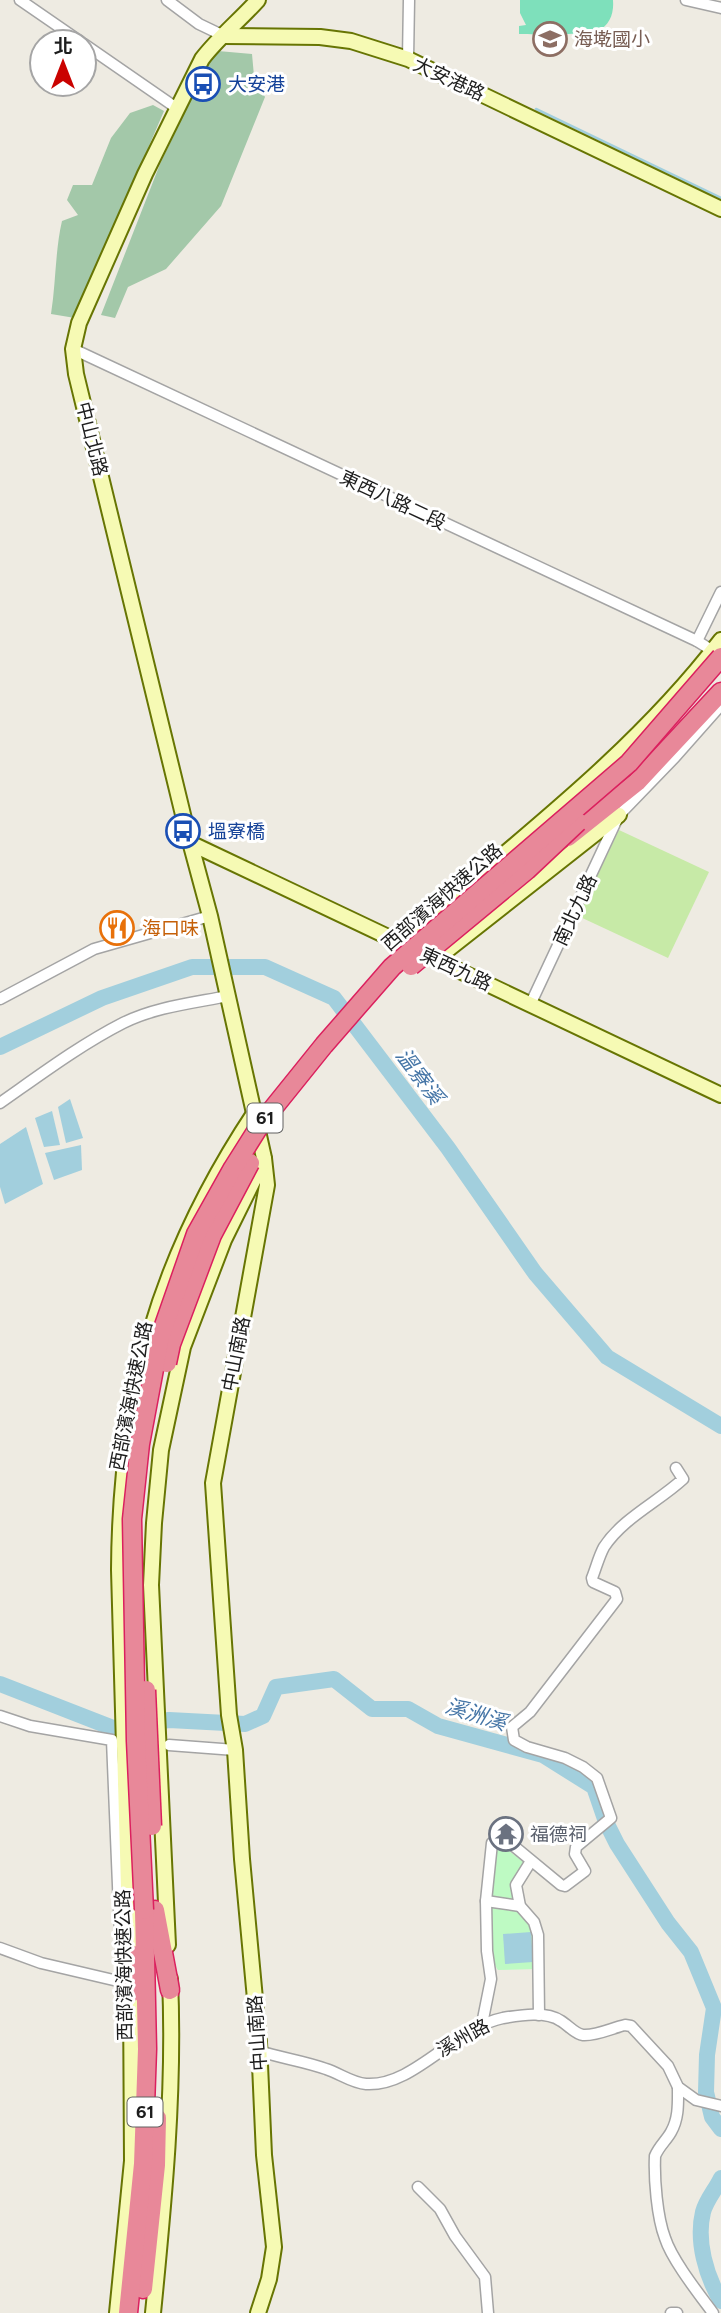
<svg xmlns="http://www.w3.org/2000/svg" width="721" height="2313" font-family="Figtree,'Noto Sans TC',sans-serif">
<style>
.grass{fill:#c7eaa7}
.cemetery{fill:#a3c8a9}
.park{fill:#befac3}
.pitch{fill:#7ee0bb}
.water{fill:#a2cfdd}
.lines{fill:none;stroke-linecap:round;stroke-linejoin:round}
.stream{stroke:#a2cfdd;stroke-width:2.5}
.river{stroke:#a2cfdd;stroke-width:16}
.street-casing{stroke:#a4a4a4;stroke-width:13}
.secondary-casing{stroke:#677503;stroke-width:18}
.highway-casing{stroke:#db205e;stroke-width:21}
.street{stroke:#fff;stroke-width:10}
.secondary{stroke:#f6fab4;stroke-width:14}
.highway{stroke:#e88899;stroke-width:18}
.highway-bridge-casing{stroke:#db205e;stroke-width:21;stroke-linecap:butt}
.highway-bridge{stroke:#e88899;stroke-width:18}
.labels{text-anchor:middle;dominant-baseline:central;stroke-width:6;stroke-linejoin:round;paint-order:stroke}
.shield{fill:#fff;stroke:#616161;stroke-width:2}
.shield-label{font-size:18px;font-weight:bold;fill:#1d1d1d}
.education-label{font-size:19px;fill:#785e54;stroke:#fff;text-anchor:start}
.street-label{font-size:19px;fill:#1d1d1d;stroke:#fff}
.transit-label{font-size:19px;fill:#164399;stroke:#fff;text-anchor:start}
.food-label{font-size:19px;fill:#c56008;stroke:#fff;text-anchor:start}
.worship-label{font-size:19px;fill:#5b616d;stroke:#fff;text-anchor:start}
.water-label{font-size:21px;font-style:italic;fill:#4575a6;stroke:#fff}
</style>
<rect width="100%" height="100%" fill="#eeebe2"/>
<polygon class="grass" points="619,830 709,872 668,958 578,916"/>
<g class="cemetery">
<polygon points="218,51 252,54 254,76 265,97 221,206 166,269 128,287 115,318 101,315 160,164 207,66"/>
<path d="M153 105 164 111 75 318 51 314C56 283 55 251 62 221L78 215 67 200 73 185H92L111 138 130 113Z"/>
</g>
<path class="park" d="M500 1844 526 1864 516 1874 512 1900 533 1925 536 1969 498 1970C485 1956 492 1870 494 1847Z"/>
<path class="pitch" d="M520 0H613C614 11 611 23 601 29 589 36 536 34 519 34V26L526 25 520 13Z"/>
<g class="water">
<polygon points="70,1099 83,1138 66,1143 58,1107"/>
<polygon points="52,1111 60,1145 44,1147 35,1118"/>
<polygon points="26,1127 43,1184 5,1204 0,1187 0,1144"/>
<polygon points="81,1145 82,1170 54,1180 45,1153"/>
<polygon points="531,1932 533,1962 505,1964 503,1934"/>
</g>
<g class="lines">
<polyline class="stream" points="536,109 721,198"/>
<g class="river">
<polyline points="0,1047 102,998 192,967 265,967 334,998 448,1148 535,1273 607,1357 721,1426"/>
<polyline points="0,1684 113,1728 169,1720 245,1724 263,1716 276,1687 334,1679 372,1709 408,1709 438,1726 543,1755 594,1787 606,1822 617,1844 668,1923 691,1952 714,2008 707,2055 706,2092 712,2117 721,2129"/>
<path d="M721 2178C716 2189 706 2200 703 2212 696 2241 706 2276 721 2301"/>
</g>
<g class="street-casing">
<g id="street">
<polyline points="20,0 81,42"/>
<polyline points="167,0 199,24 224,36"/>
<polyline points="686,0 721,8"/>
<polyline points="84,44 178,109"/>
<polyline points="408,59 409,0"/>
<polyline points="73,349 697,641 713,651"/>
<polyline points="697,641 721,592"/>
<polyline points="0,999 94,949 210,916"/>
<polyline points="530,1005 619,815 675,757 721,705"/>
<path d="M0 1103C40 1075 80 1045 123 1023 155 1007 193 1003 228 996"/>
<polyline points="0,1716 30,1726 112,1740 122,1982"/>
<polyline points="169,1745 235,1750"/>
<polyline points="531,1861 516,1885 520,1906 534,1922 538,1935 539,2015"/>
<polyline points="486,1901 520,1906"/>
<polyline points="0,1948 41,1963 122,1982 125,1987"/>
<path d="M482 2024 491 1979 487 1951 486 1901 492 1843 504 1838 561 1885 565 1886 585 1871 575 1854 576 1847 611 1818 597 1778 583 1767 565 1758 527 1747 514 1740 512 1727 530 1712 617 1599 615 1592 593 1582 592 1578C596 1568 599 1556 604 1547 623 1518 658 1502 683 1479L676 1468"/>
<path d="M259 2051C281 2058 304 2061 326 2069 339 2073 352 2083 366 2084 414 2087 454 2028 503 2018 521 2015 546 2011 561 2021 568 2025 575 2034 583 2035 596 2036 612 2028 625 2025L631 2026 668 2066 678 2087 696 2100 721 2106"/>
<path d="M678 2087C678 2103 679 2118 671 2132 666 2141 659 2146 655 2156 654 2179 657 2217 665 2238 672 2260 699 2294 713 2313"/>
<polyline points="418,2187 440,2209 455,2236 485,2277 488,2313"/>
<polyline points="671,2313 677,2313"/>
</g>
</g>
<g class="secondary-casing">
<g id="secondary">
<path d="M258 0C240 20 218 38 202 59L145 174 79 323 73 349 76 374 186 827 210 916 264 1158 267 1185 213 1483 229 1715 235 1750 242 1859 259 2042 264 2155 274 2247 269 2279 258 2313"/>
<polyline points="224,36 320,37 351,41 408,59 721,209"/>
<polyline points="190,843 721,1095"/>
<path d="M396 941 420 925C524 836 637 750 721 640"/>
<polyline points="436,959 619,815"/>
<polyline points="168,1945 151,1585 154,1523 161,1450 183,1347 224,1240 264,1159"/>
<path d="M117 2313 132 2161 131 1993 119 1570C120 1395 158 1258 255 1112"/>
<path d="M153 2313C164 2202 175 2091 170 1979"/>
</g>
</g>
<g class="highway-casing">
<g id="highway">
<polyline points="568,837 637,782 721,692"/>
<polyline points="155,1910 170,1990"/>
<polyline points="131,1993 137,1955"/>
<polyline points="143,2289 156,2165 157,2118"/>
<polyline points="128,2313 143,2164 147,2049 144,1910"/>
</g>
</g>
<use href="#street" class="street"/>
<use href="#secondary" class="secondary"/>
<use href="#highway" class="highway"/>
<g class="highway-bridge-casing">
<g id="highway-bridge">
<polyline points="411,966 527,870 578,822"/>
<polyline points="167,1363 171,1344 212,1235 250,1163"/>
<polyline points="146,1690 152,1826"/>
<polyline points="144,1910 136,1741 132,1519 140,1444 160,1337 196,1234 233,1168 262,1122 324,1045 392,967 629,763 721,657"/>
</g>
</g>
<use href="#highway-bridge" class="highway-bridge"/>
</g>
<defs>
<g id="school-ring" transform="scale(1.75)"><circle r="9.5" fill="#fff" stroke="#8d6e63" stroke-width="1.5"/><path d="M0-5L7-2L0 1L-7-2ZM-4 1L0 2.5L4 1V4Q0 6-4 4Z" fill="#8d6e63"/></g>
<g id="bus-ring" transform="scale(1.75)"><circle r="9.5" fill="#fff" stroke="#1a4fb4" stroke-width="1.5"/><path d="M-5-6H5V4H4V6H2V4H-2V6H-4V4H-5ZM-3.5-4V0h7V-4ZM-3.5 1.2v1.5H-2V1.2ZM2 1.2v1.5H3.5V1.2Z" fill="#1a4fb4"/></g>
<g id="restaurant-ring" transform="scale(1.75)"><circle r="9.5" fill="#fff" stroke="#e8710a" stroke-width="1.5"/><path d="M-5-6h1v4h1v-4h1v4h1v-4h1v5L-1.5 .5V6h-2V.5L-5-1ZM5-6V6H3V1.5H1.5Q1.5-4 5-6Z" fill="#e8710a"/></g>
<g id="temple-ring" transform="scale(1.75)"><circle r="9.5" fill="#fff" stroke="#6b7280" stroke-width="1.5"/><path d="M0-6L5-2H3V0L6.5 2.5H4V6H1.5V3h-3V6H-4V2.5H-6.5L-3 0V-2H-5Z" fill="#6b7280"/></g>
</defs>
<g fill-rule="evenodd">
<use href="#school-ring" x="550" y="39"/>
<use href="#bus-ring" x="203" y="84"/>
<use href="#bus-ring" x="183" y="831"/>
<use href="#restaurant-ring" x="117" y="928"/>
<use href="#temple-ring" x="506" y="1834"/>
</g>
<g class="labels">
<g class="shield">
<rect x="247.5" y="1103.5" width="35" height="29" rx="5"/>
<rect x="127.5" y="2097.5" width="35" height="29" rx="5"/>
</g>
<g class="shield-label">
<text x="265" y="1118">61</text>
<text x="145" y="2112">61</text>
</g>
<g class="education-label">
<text x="574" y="39">海墘國小</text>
</g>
<g class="street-label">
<text transform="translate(449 79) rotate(25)">大安港路</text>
<text transform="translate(92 439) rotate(76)">中山北路</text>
<text transform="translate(393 500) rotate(25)">東西八路二段</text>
<text transform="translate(442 897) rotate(-41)">西部濱海快速公路</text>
<text transform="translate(575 910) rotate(-65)">南北九路</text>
<text transform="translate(456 969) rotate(25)">東西九路</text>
<text transform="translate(236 1354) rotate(-79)">中山南路</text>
<text transform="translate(131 1396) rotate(-79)">西部濱海快速公路</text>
<text transform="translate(124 1965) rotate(-91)">西部濱海快速公路</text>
<text transform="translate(257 2033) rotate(-94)">中山南路</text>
<text transform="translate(463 2038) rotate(-29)">溪州路</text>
</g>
<g class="transit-label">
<text x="228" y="84">大安港</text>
<text x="208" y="831">塭寮橋</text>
</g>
<g class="food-label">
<text x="142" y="928">海口味</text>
</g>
<g class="worship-label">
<text x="530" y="1834">福德祠</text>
</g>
<g class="water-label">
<text transform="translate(420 1076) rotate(53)">溫寮溪</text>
<text transform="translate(476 1714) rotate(17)">溪洲溪</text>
</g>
</g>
<g transform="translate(63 63)"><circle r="33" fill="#ffffff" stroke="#a5a5a5" stroke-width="2"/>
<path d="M0-5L12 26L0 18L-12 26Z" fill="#ca0200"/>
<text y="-10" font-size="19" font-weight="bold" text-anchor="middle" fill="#1d1d1d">北</text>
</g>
</svg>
